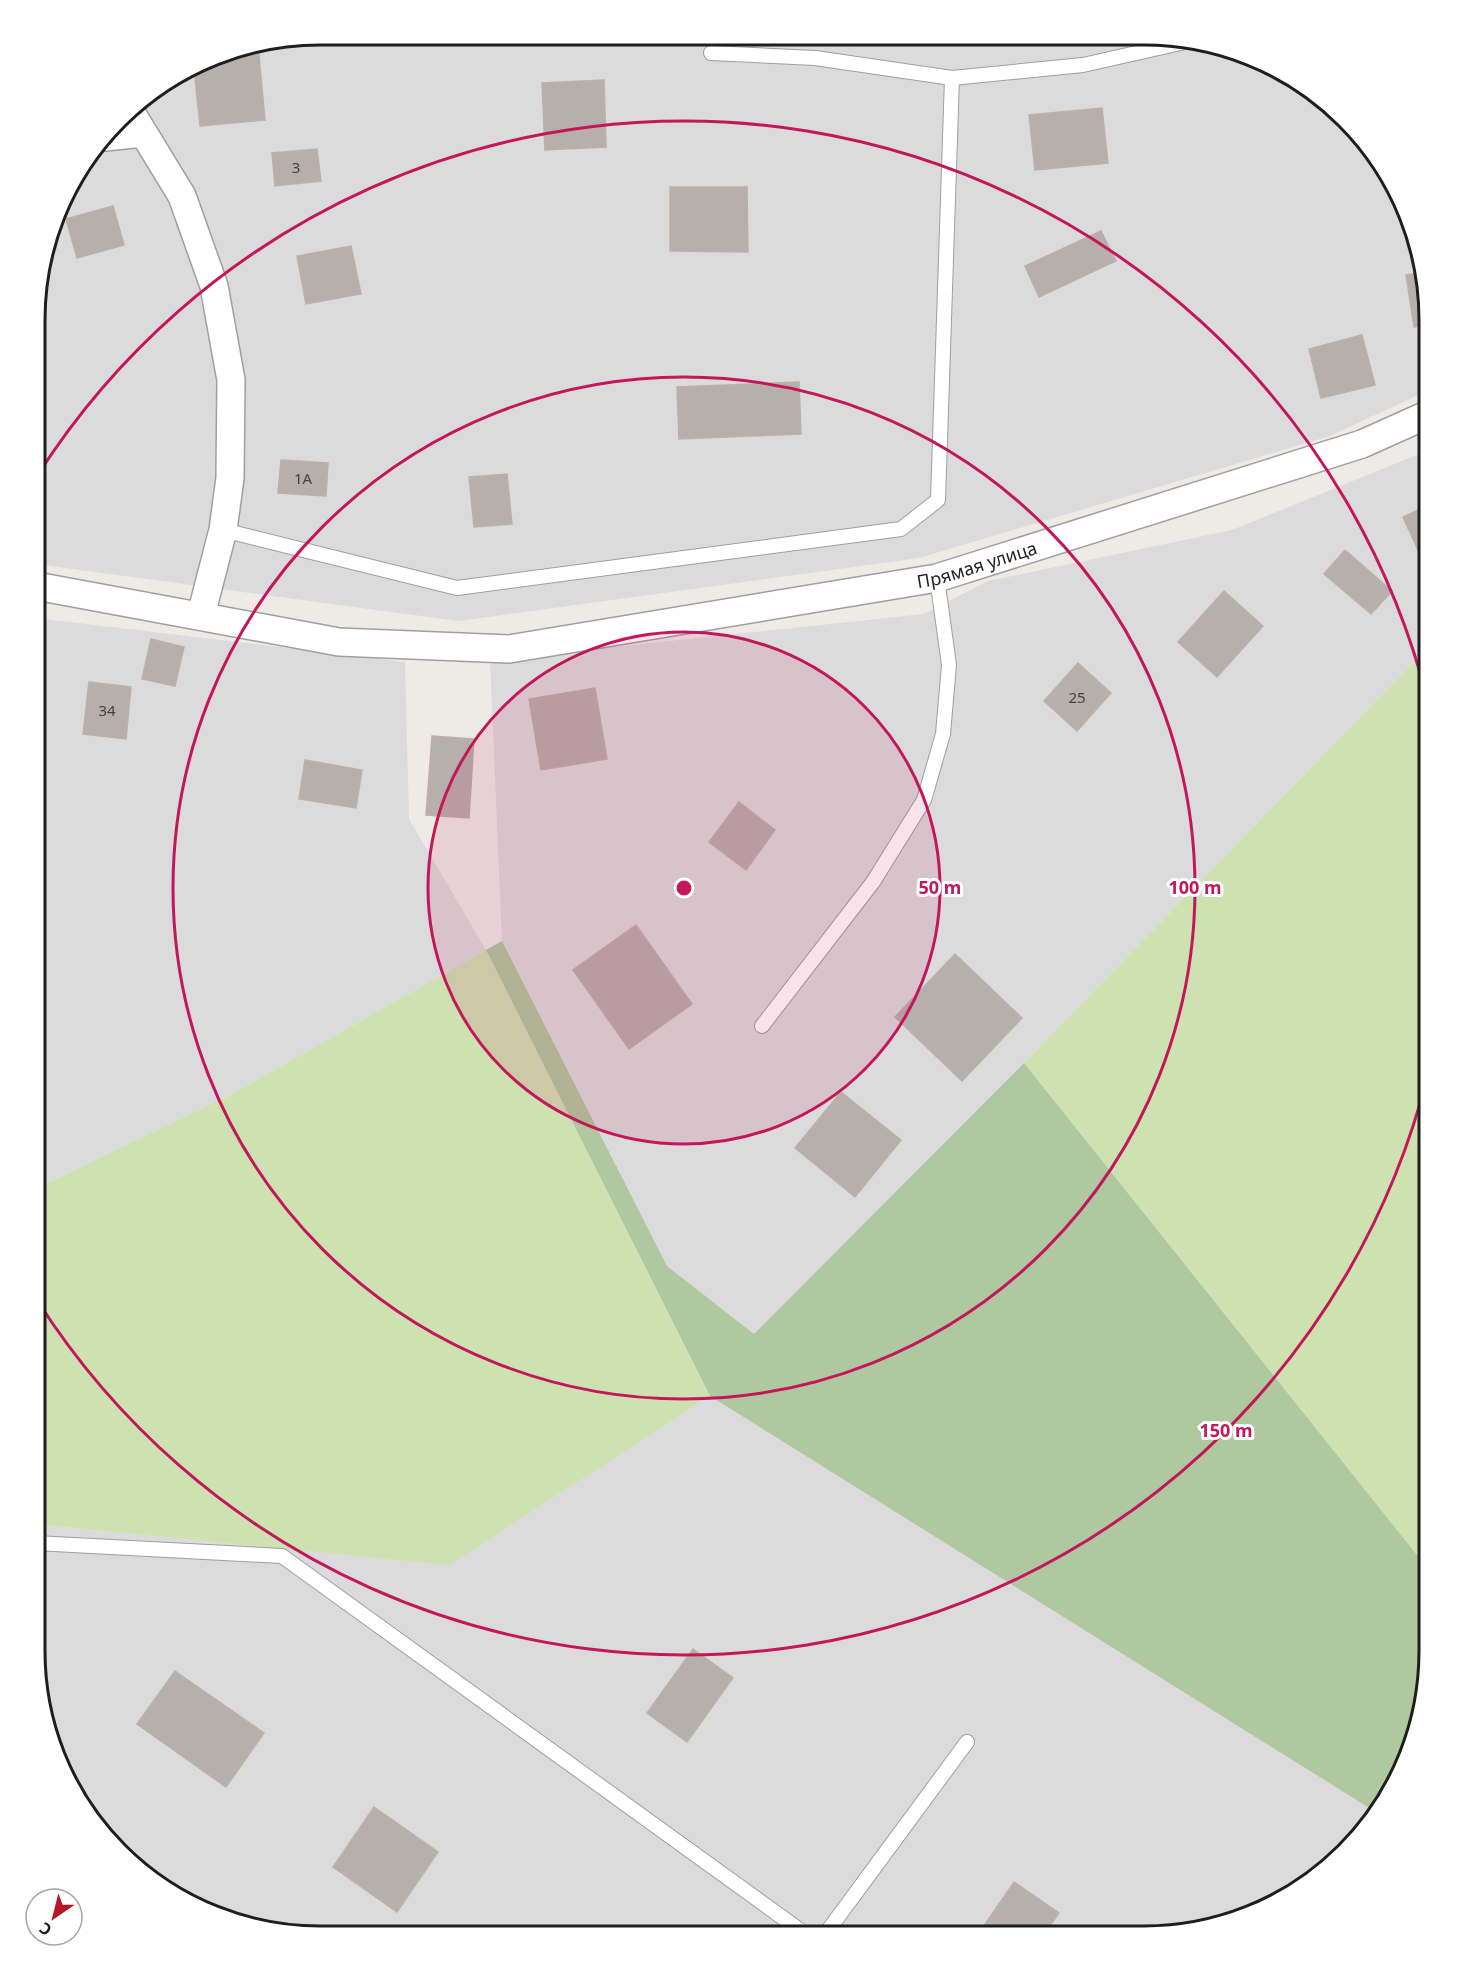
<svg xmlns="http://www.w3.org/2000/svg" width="1464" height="1971" font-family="'Noto Sans',sans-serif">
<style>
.residential{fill:#dcdbdb}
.grass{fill:#cee2b1}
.forest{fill:#afc89f}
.building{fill:#b7afab;stroke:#beb0a9;stroke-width:1.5}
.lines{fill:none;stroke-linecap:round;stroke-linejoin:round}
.service-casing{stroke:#9f9f9f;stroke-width:16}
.minor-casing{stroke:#9f9f9f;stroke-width:30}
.service{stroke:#fff;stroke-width:14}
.minor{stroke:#fff;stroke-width:27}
.ring{fill:none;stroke:#c2185b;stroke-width:3}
.labels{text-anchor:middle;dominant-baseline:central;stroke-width:6;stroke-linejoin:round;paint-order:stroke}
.number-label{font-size:15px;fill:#444241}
.street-label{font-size:18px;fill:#1e1e1e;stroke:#fff}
.rim{fill:none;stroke:#1e1e1e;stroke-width:3}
.centre{fill:#c2185b;stroke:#fff;stroke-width:3}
.ring-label{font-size:18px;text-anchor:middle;font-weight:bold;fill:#c2185b;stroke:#fff;stroke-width:6;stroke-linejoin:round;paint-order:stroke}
</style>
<rect width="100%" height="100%" fill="#eeeae5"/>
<g class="residential">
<polygon points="320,35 1182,37 1253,56 1318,93 1400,193 1429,319 1429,390 1330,436 919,558 458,621 36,564 37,282 73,177 132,105 228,50"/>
<polygon points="1429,450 1429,648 1402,674 1024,1063 754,1334 667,1266 502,941 490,660 924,614 988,581 1232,530"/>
<polygon points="36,618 405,662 409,819 486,950 232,1094 35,1189"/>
<polygon points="710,1396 1371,1808 1386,1801 1382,1809 1333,1865 1271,1907 1145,1936 283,1934 161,1888 106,1840 64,1778 35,1652 35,1524 449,1564"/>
</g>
<g class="grass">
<polygon points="1429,648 1429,1570 1024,1063 1402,674"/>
<polygon points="486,950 710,1396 449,1565 35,1524 35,1189 232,1094"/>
</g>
<polygon class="forest" points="502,941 667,1266 754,1334 1024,1063 1429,1570 1429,1670 1414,1743 1386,1801 1371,1809 710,1396 486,950"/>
<g class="building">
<polygon points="258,45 265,120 200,126 194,69 228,50"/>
<polygon points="604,80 606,147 545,150 542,83"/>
<polygon points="1102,108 1108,163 1035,170 1029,115"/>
<polygon points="317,149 321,181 275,186 272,153"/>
<polygon points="670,187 747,187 748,252 670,251"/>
<polygon points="113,206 124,245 77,258 66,219"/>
<polygon points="1101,231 1116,261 1039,297 1025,266"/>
<polygon points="351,246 361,294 306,304 297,256"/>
<polygon points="1419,273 1429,324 1414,327 1406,275"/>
<polygon points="1362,335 1375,385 1321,398 1309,349"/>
<polygon points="799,382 801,434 679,439 677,387"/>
<polygon points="281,460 328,463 326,496 278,493"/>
<polygon points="507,474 512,524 474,527 469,477"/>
<polygon points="1429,505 1429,571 1428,572 1403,517"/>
<polygon points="1345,550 1392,591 1371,614 1324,574"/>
<polygon points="1224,591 1263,626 1217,677 1178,642"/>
<polygon points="151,639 184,647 175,686 142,679"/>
<polygon points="1078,663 1111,693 1077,731 1044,701"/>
<polygon points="89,682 131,687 126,739 83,734"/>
<polygon points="595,688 607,759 541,770 529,699"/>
<polygon points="432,736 474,739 469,818 426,815"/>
<polygon points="305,760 362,770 356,808 299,799"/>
<polygon points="739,802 775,830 746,870 709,842"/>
<polygon points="636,925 692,1004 629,1049 573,970"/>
<polygon points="955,954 1022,1018 962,1081 895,1017"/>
<polygon points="841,1092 901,1140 855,1197 795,1148"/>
<polygon points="693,1649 733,1678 687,1742 647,1713"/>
<polygon points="175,1671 264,1733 226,1787 137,1724"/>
<polygon points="374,1807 438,1852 397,1912 333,1867"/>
<polygon points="1014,1882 1059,1913 1043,1936 977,1936"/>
</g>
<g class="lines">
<g class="service-casing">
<g id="service">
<polyline points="711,53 815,58 952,78"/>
<polyline points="223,530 457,588 901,529 938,500 952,78 1083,65 1194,40"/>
<polyline points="762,1026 873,882 924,800 943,734 949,665 937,578"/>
<polyline points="35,1543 282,1556 808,1936"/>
<polyline points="824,1936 967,1742"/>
</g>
</g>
<g class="minor-casing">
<g id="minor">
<polyline points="129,109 182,196 214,286 231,380 230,478 223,530 201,615"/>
<polyline points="105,137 143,133"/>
<path id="s1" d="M36 586 339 642 509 649 937 578 1362 444 1429 414"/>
</g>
</g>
<use href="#service" class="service"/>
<use href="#minor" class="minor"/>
</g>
<circle cx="684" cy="888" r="256" fill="#c2185b" fill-opacity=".12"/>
<g class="ring">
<circle cx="684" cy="888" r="256"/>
<circle cx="684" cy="888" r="511"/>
<path d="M1428 1074A767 767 0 0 1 37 1300M37 476A767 767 0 0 1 1428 702"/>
</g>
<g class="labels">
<g class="number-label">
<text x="296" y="167">3</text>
<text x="303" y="478">1А</text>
<text x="1077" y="697">25</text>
<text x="107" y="710">34</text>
</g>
<g class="street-label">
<text stroke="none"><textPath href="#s1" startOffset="954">Прямая улица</textPath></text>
</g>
</g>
<path d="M0 0H1464V1971H0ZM320 45H1144A275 275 0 0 1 1419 320V1651A275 275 0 0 1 1144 1926H320A275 275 0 0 1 45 1651V320A275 275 0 0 1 320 45Z" fill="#fff" fill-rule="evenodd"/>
<path class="rim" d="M320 45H1144A275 275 0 0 1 1419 320V1651A275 275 0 0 1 1144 1926H320A275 275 0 0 1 45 1651V320A275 275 0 0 1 320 45Z"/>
<circle cx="684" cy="888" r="9" class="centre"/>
<g class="ring-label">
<text x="940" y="894">50 m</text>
<text x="1195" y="894">100 m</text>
<text x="1226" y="1437">150 m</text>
</g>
<g transform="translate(54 1917) rotate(215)"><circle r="28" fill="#ffffff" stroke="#a5a5a5" stroke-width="1.5"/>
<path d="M0-4.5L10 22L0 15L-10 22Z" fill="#b51726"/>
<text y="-9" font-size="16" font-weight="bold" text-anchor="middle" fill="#1e1e1e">С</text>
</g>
</svg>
